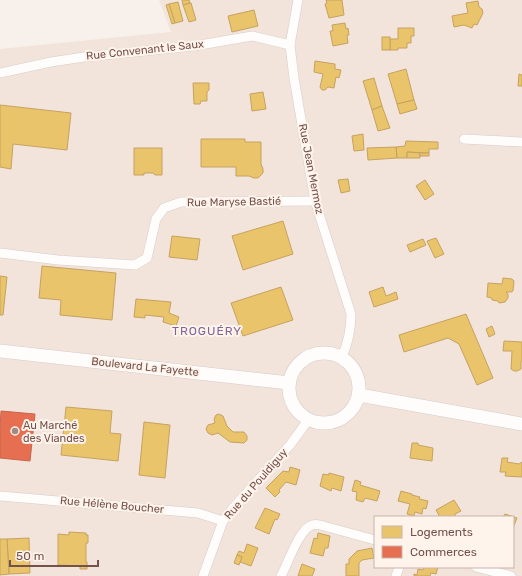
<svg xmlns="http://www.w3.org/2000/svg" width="522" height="576" font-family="Rubik,sans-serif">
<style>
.residential{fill:#f2e4db;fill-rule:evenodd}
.homes{fill:#e9c46a;stroke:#c6a261}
.shops{fill:#e76f51;stroke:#c5664f}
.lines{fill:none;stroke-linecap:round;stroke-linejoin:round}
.minor-casing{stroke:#d6ccc8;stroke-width:10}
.secondary-casing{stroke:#d6cbc7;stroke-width:14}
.minor{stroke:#fefdfc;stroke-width:9}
.secondary{stroke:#fefdfc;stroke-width:13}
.poi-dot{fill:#a28983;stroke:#fff4ec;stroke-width:1.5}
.labels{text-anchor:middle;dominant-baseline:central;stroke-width:4;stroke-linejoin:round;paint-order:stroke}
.street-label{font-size:11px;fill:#75514b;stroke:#fff4ec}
.poi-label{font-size:11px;fill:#75514b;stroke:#fff4ec;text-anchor:start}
.neighbourhood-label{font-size:12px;letter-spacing:1px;fill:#7e6698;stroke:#fff4ec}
</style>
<rect width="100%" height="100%" fill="#f7f0eb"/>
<path class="residential" d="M159 0H522V576H0V49L171 32ZM375 517H513V567H375Z"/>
<g class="homes">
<polygon points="182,0 189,0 190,3 183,5"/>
<polygon points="326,0 342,0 344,15 329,18 325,4 327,3"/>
<polygon points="478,1 479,7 482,9 483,13 477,25 474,24 472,28 464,25 454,27 452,16 468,13 466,3"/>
<polygon points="178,2 183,21 175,23 169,4"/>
<polygon points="190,3 191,3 196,20 189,22 183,5"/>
<polygon points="169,4 175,23 172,24 166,5"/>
<polygon points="254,10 258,26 232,32 228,16"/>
<polygon points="345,23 346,29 348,28 349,35 347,35 348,43 333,46 330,31 333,31 332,25"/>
<polygon points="398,28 414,28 414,36 411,36 411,43 407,43 407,48 398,48 398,50 390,50 390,39 398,39"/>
<rect x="382" y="37" width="8" height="13"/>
<polygon points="315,61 335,64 335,69 341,70 339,78 336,77 334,88 328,87 325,90 322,90 320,87 323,74 314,72"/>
<polygon points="406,69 414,100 397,104 388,74"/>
<polygon points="519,74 522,75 522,86 518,86"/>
<polygon points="374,78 382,106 372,110 363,81"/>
<polygon points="193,83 209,83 209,90 207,92 207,101 201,101 200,104 194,104"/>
<polygon points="263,92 266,109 252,111 250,94"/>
<polygon points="414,100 417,109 400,114 397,104"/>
<polygon points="0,105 71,113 67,150 13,144 11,169 0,167"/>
<polygon points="382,106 390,128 378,131 372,110"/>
<polygon points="363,134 364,150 354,151 352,136"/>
<polygon points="201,139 245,139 245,142 261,142 261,164 263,169 263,173 258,178 254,178 249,176 236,176 236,167 201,167"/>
<polygon points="406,141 438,142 438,149 429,149 429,153 407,152 407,158 397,158 396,147 405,146"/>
<polygon points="396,147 397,158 368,160 367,148"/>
<polygon points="134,148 162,148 162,175 155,175 153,173 144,173 144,175 134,175"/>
<polygon points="407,152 420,153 420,158 407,158"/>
<rect x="420" y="153" width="9" height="3"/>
<polygon points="348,179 350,191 341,193 338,180"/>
<polygon points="425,180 434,194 425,200 416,186"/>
<polygon points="283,221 293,254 243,270 232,236"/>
<polygon points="172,236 200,239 197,260 169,257"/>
<polygon points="436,238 444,254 435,258 427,241"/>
<polygon points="423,239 426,245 410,252 407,245"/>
<polygon points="42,266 116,273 112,320 60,315 61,300 39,298"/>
<polygon points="0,276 7,277 3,315 0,315"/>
<polygon points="503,278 512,279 514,281 513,291 511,292 506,292 508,294 508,298 505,302 499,303 498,301 492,300 492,298 487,297 488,283 502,284"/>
<polygon points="281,287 293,320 243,336 231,303"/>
<polygon points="383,287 386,296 396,292 398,299 374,307 369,292"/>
<polygon points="136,299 171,302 169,313 179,317 176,326 163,322 164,317 145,315 145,318 134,317"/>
<polygon points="466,314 493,378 477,385 459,344 448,338 404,352 399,335"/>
<polygon points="492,326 495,334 489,337 486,329"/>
<polygon points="504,341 522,342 522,361 521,361 521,369 517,371 514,371 511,369 512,351 503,351"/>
<polygon points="66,407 112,411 110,433 121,434 118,461 61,455"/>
<polygon points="219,414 223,416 227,426 233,432 244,432 247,436 247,440 244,443 230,442 218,433 212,435 208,433 206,429 208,425 215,423 214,419 216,415"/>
<polygon points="144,422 170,425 165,478 139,475"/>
<polygon points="412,443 418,443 418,445 433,448 432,461 410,458"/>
<polygon points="502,458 508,458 507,462 519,464 522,462 522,477 505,476 506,472 500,472"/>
<polygon points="290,467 300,470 296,485 286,482 279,490 280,492 275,497 266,488 283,471 289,472"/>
<polygon points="329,473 344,477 341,491 332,488 331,491 320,486 323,474 329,475"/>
<polygon points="355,480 361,482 360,485 380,491 377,501 365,498 363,502 356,500 357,492 352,491"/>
<polygon points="401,491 412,494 412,495 420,497 419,499 428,501 426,509 423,508 422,514 415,512 414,516 407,514 410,504 398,501"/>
<polygon points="454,500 461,511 455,514 455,517 440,517 436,510"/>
<polygon points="265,508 280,514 277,520 275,519 269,534 255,528"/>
<polygon points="505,514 517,518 513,528 513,517 503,517"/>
<polygon points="69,532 86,533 86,535 88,535 88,543 86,543 86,562 87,562 87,569 80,569 80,566 58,565 58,534 69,535"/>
<polygon points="318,533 330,536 328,548 325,548 323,556 310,553 314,538 317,539"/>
<polygon points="29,538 30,573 9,574 7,539"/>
<polygon points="0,539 7,539 9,574 0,575"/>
<polygon points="247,544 258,548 251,566 240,562 242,557 237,555 239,551 244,553"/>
<polygon points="372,548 374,558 362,560 359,563 359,576 346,576 346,564 349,564 349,559 357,551"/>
<polygon points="237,555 242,557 239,565 234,563"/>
<polygon points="302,564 315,569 312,576 298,576"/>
<polygon points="424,567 438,567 436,574 431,573 430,576 414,576 414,574 417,575 418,569 423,570"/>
</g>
<polygon class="shops" points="1,411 35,414 30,461 0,458 0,427"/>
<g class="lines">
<g class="minor-casing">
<g id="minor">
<path d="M298 0 290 45 294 78 315 201 351 314C351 329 348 343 342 357"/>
<polyline points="0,73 51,62 84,57 194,46 252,36 290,45"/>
<polyline points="464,139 522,142"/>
<polyline points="0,253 58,260 135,265 147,258 156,219 164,208 181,202 315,201"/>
<polyline points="0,496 198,513 223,521"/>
<polyline points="476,567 511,576"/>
<polyline points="203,576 223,521 233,508 290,445 309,419"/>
<path d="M281 576C288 563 298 533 310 526 313 524 316 524 320 525L375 540"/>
<polyline points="396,576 399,567"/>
</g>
</g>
<g class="secondary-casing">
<g id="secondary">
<polyline points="0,351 289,383"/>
<circle cx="324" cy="388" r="35"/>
<polyline points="359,395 522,424"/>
</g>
</g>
<use href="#minor" class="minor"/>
<use href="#secondary" class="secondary"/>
</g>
<circle class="poi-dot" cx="15" cy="431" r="4"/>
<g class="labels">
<g class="street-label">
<text transform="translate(145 50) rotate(-6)">Rue Convenant le Saux</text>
<text transform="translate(311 169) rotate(79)">Rue Jean Mermoz</text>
<text transform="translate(234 202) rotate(-1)">Rue Maryse Bastié</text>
<text transform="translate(145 367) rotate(6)">Boulevard La Fayette</text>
<text transform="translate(256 484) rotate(-49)">Rue du Pouldiguy</text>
<text transform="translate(112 505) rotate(5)">Rue Hélène Boucher</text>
</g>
<g class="poi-label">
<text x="23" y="425">Au Marché<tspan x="23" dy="13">des Viandes</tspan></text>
</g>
<g class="neighbourhood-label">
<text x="207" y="331">TROGUÉRY</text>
</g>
</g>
<rect x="374" y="516" width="140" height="52" fill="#fff4ec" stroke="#c8b3ac"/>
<rect x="382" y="526" width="20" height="12" fill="#e9c46a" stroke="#c8b3ac"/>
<text x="410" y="536" font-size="12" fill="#75514b">Logements</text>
<rect x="382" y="546" width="20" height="12" fill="#e76f51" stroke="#c8b3ac"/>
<text x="410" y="556" font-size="12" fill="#75514b">Commerces</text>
<path d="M10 560v6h88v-6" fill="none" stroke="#75514b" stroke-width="2"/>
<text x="16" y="560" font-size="12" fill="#75514b" stroke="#fff4ec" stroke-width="3" paint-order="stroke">50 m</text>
</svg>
